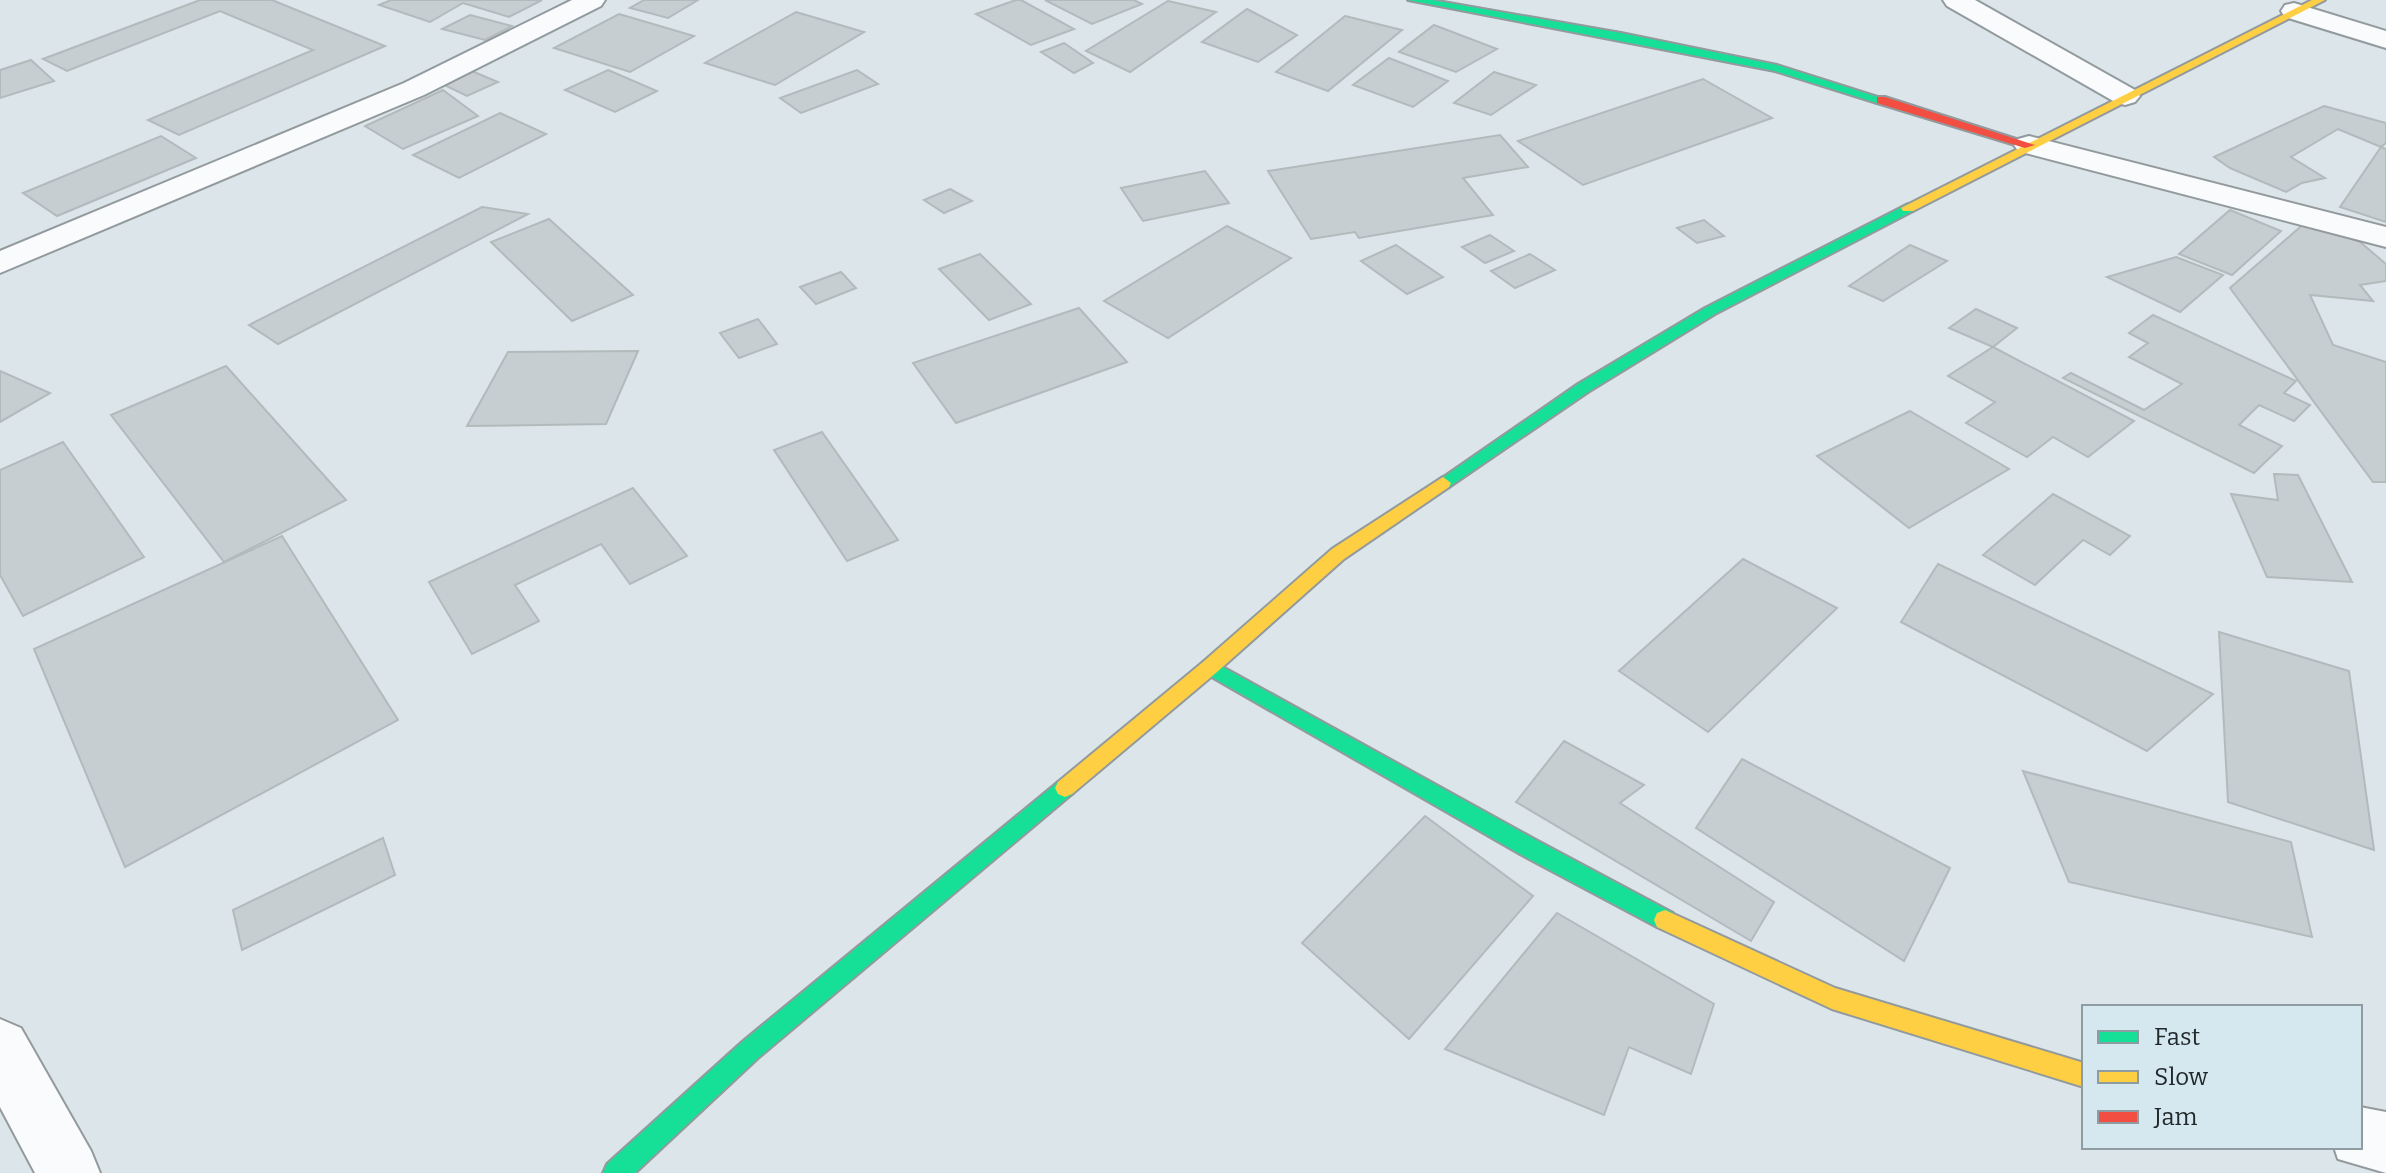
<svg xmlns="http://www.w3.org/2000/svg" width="2386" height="1173" font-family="Bitter,serif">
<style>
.building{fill:#c7ced2;stroke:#b2babc;stroke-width:2}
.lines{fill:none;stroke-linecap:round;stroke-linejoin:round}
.street-casing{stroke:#929a9d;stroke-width:4}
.fast-casing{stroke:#929a9d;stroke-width:4}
.slow-casing{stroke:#929a9d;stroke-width:4}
.jam-casing{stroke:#929a9d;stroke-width:4}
.street{fill:#fafbfc;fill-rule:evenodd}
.fast{fill:#16e098;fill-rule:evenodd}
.slow{fill:#ffcf43;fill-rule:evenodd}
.jam{fill:#f24e42;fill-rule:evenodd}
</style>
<rect width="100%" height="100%" fill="#dce5e9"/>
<g class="building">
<polygon points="200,0 272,0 385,46 179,135 148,120 313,50 220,11 67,71 43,59"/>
<polygon points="391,0 542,0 509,17 463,3 430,22 379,5"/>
<polygon points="644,0 698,0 668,18 630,8"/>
<polygon points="1016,0 1021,0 1074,29 1031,45 976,14"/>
<polygon points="1045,0 1134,0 1142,4 1092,24"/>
<polygon points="1168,1 1216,12 1130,72 1086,51"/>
<polygon points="1247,9 1297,35 1258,62 1202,42"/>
<polygon points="796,12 864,32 775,85 705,63"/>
<polygon points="619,14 694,36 630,72 554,48"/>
<polygon points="470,15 512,26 485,40 442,29"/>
<polygon points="1345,16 1402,30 1328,91 1276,72"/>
<polygon points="1434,25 1497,49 1456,72 1399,52"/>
<polygon points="1064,43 1093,63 1074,73 1041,52"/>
<polygon points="1389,58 1448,81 1413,107 1353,85"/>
<polygon points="31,60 54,81 0,98 0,70"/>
<polygon points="467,69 498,82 467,96 440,83"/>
<polygon points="608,70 657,91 615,112 565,90"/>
<polygon points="857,70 878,84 801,113 780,98"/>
<polygon points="1494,72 1536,85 1491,115 1454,103"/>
<polygon points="1703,79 1772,118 1583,185 1518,141"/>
<polygon points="443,90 478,116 403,149 365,126"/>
<polygon points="2324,106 2386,123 2386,143 2381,147 2338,129 2291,157 2325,178 2302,183 2286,192 2230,168 2214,157"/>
<polygon points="500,113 546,134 459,178 413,155"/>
<polygon points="1500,135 1528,167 1463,178 1493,215 1359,238 1355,232 1311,239 1268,171"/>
<polygon points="161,136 196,158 57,216 23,193"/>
<polygon points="2381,147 2386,149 2386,222 2340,207"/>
<polygon points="1205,171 1229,203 1143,221 1121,188"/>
<polygon points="950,189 972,201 944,213 924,200"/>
<polygon points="482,207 528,214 278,344 249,325"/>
<polygon points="2230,210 2281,231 2232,275 2179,254"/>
<polygon points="549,219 633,295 572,321 491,242"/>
<polygon points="1704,220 1724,236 1697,243 1677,228"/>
<polygon points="2306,222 2360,242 2386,264 2386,281 2360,285 2373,301 2310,295 2333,345 2386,362 2386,482 2373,482 2230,288"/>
<polygon points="1227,226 1291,258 1168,338 1104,301"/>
<polygon points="1490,235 1514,251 1485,263 1462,247"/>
<polygon points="1396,245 1443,277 1407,294 1361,261"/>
<polygon points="1910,245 1947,261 1883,301 1849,286"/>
<polygon points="980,254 1031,304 989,320 939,269"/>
<polygon points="1530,254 1555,270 1515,288 1491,271"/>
<polygon points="2176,257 2223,275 2180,312 2107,277"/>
<polygon points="841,272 856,288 816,304 800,287"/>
<polygon points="1079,308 1127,362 956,423 913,363"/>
<polygon points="1976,309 2017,328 1993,347 1949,328"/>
<polygon points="2153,315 2296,381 2284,393 2310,405 2294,421 2259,405 2239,425 2282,446 2254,473 2063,378 2071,373 2144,410 2182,384 2129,357 2148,343 2129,333"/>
<polygon points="758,319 777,344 739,358 720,333"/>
<polygon points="1993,347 2134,421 2088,457 2053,437 2027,457 1966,423 1995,402 1948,376"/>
<polygon points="638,351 606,424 467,426 508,352"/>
<polygon points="226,366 346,500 224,562 111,415"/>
<polygon points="0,371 50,393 0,422"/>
<polygon points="1910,411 2009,469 1909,528 1817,456"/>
<polygon points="822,432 898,540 847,561 774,450"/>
<polygon points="63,442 144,557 23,616 0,575 0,470"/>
<polygon points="2274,474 2298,475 2352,582 2267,577 2231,494 2278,500"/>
<polygon points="633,488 687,556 630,584 601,544 515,585 539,621 472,654 429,582"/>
<polygon points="2053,494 2130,536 2110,555 2083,540 2035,585 1983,555"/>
<polygon points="282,536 398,720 125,867 34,649"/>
<polygon points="1743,559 1837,608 1708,732 1619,671"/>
<polygon points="1938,564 2213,694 2147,751 1901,622"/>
<polygon points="2219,632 2349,671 2374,850 2228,802"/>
<polygon points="1564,741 1644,785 1620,803 1774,902 1751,941 1516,802"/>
<polygon points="1742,759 1950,868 1904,961 1696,828"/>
<polygon points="2023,771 2291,842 2312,937 2069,882"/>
<polygon points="1425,816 1533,896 1409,1039 1302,943"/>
<polygon points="383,838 395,875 242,950 233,910"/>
<polygon points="1557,913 1714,1004 1691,1074 1629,1047 1604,1115 1445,1049"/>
</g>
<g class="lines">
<g class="street-casing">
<g id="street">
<polygon points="572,0 605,0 601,6 424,95 0,273 0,251 404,83"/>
<polygon points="1943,0 1975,0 2135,90 2140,96 2135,102 2125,105 2115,102 1947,6"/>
<polygon points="2294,3 2386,31 2386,48 2285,17 2281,11 2285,5"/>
<polygon points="2029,136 2386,227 2386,247 2018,151 2014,145 2018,139"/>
<polygon points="0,1019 21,1028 91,1151 100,1173 35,1173 0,1107"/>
<polygon points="2360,1107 2386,1112 2386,1173 2338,1159 2334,1147 2360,1147"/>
</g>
</g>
<g class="fast-casing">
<g id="fast">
<polygon points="1408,0 1432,0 1621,33 1777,65 1887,100 1877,103 1775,71"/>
<polygon points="1908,204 1915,208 1913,211 1715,314 1588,392 1449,487 1443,489 1435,483 1578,384 1705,308"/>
<polygon points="1210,660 1536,840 1673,913 1676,920 1673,927 1665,930 1657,927 1520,854 1203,672 1200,667 1203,662"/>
<polygon points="1065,779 1072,782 1075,788 1072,794 758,1058 635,1173 603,1173 607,1164 742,1042 1058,782"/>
</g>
</g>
<g class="slow-casing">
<g id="slow">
<polygon points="2312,0 2325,0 1913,211 1903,211 1901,208"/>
<polygon points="1443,477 1451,483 1449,487 1344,559 1217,672 1072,794 1065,797 1058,794 1055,788 1058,782 1203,662 1332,549"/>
<polygon points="1665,910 1835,988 2084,1063 2084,1087 1832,1009 1657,927 1654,920 1657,913"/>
</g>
</g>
<g class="jam-casing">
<polygon id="jam" points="1877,97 1885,97 2035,145 2025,148 1877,103"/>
</g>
<use href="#street" class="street"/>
<use href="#fast" class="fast"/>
<use href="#slow" class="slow"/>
<use href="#jam" class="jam"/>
</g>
<rect x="2082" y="1005" width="280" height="144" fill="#d6e8ef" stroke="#8e9ca1" stroke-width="2"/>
<rect x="2098" y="1031" width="40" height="12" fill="#16e098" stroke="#8e9ca1" stroke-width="2"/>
<text x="2154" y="1045" font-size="24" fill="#22292c">Fast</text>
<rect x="2098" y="1071" width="40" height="12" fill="#ffcf43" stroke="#8e9ca1" stroke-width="2"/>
<text x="2154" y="1085" font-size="24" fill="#22292c">Slow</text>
<rect x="2098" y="1111" width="40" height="12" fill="#f24e42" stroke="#8e9ca1" stroke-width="2"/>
<text x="2154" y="1125" font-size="24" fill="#22292c">Jam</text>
</svg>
